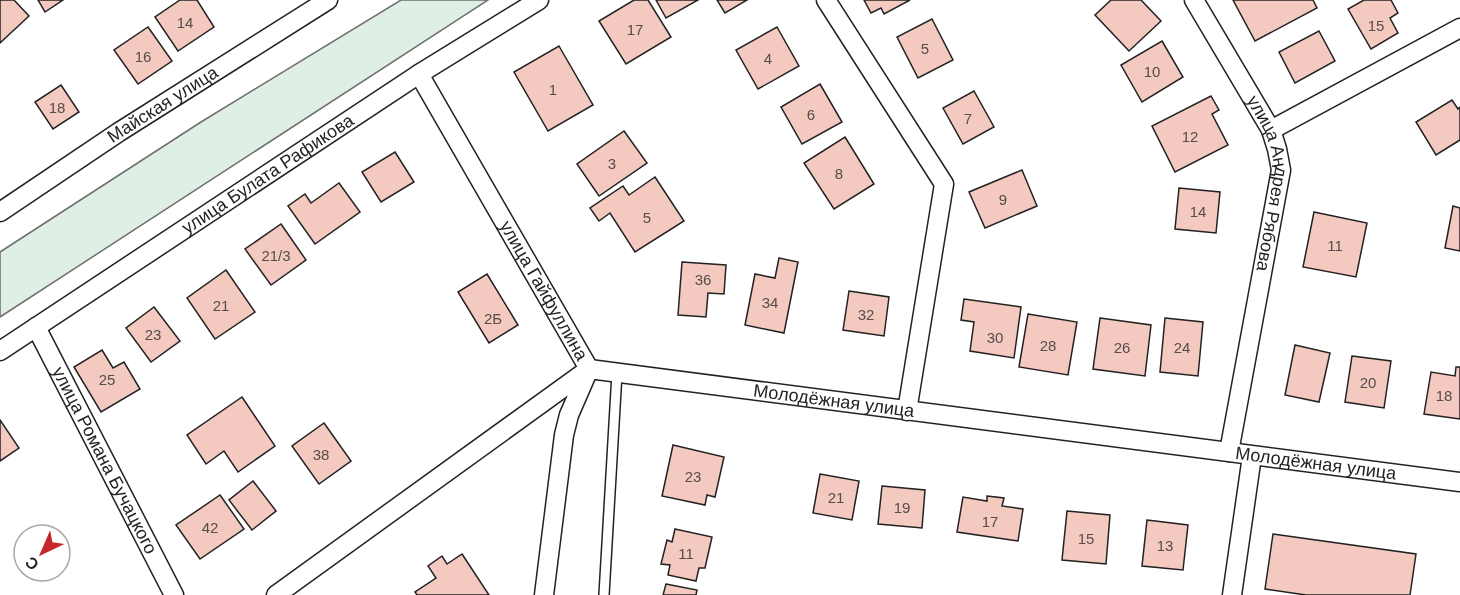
<svg xmlns="http://www.w3.org/2000/svg" width="1460" height="595" font-family="Helvetica,sans-serif">
<style>
.green{fill:#e0efe3;stroke:#6f6f6f;stroke-width:1.5}
.building{fill:#f3c9c0;stroke:#222;stroke-width:1.5}
.lines{fill:none;stroke-linecap:round;stroke-linejoin:round}
.service-casing{stroke:#222;stroke-width:12}
.minor-casing{stroke:#222;stroke-width:21}
.service{stroke:#fff;stroke-width:9}
.minor{stroke:#fff;stroke-width:18}
.labels{text-anchor:middle;dominant-baseline:central;stroke-width:4.5;stroke-linejoin:round;paint-order:stroke}
.number-label{font-size:15px;fill:#564c4a}
.street-label{font-size:18px;fill:#222;stroke:#fff}
</style>
<rect width="100%" height="100%" fill="#fff"/>
<polygon class="green" points="401,0 488,0 0,317 0,252 201,122"/>
<g class="building">
<polygon points="0,0 14,0 29,16 0,43"/>
<polygon points="38,0 63,0 45,12"/>
<polygon points="180,0 197,0 214,27 178,51 155,17"/>
<polygon points="634,0 648,0 671,37 626,64 599,21"/>
<polygon points="656,0 698,0 666,18"/>
<polygon points="717,0 747,0 725,13"/>
<polygon points="864,0 910,0 884,14 881,8 871,13"/>
<polygon points="1111,0 1141,0 1161,21 1129,51 1095,15"/>
<polygon points="1233,0 1313,0 1317,8 1255,41"/>
<polygon points="1364,0 1391,0 1398,13 1390,18 1398,33 1371,49 1348,9"/>
<polygon points="932,19 953,60 918,78 897,37"/>
<polygon points="148,27 172,61 138,84 114,50"/>
<polygon points="777,27 799,66 758,89 736,50"/>
<polygon points="1319,31 1335,61 1295,83 1279,52"/>
<polygon points="1162,41 1183,77 1142,102 1121,65"/>
<polygon points="559,46 593,105 548,131 514,72"/>
<polygon points="820,84 842,122 802,144 781,107"/>
<polygon points="61,85 79,112 53,129 35,102"/>
<polygon points="974,91 994,127 963,144 943,108"/>
<polygon points="1211,96 1219,110 1212,114 1228,145 1175,172 1152,126"/>
<polygon points="1452,100 1458,109 1460,107 1460,140 1436,155 1416,122"/>
<polygon points="624,131 647,163 599,196 577,164"/>
<polygon points="845,137 874,184 834,209 804,163"/>
<polygon points="395,152 414,182 381,202 362,172"/>
<polygon points="1022,170 1037,206 985,228 969,192"/>
<polygon points="655,177 684,221 635,252 610,213 599,221 590,208 623,186 629,195"/>
<polygon points="339,183 360,212 315,244 288,206 305,194 311,203"/>
<polygon points="1179,188 1220,192 1216,233 1175,229"/>
<polygon points="1453,206 1460,208 1460,251 1445,248"/>
<polygon points="1314,212 1367,223 1356,277 1303,267"/>
<polygon points="281,224 306,260 271,285 245,249"/>
<polygon points="779,258 798,262 784,333 745,325 755,274 775,278"/>
<polygon points="682,262 726,265 724,294 708,293 706,317 678,315"/>
<polygon points="226,270 255,312 215,339 187,298"/>
<polygon points="487,274 518,325 489,343 458,292"/>
<polygon points="849,291 889,297 884,336 843,330"/>
<polygon points="964,299 1021,307 1014,358 970,351 974,322 961,320"/>
<polygon points="154,307 180,341 151,362 126,328"/>
<polygon points="1028,314 1077,322 1068,375 1019,367"/>
<polygon points="1100,318 1151,325 1145,376 1093,369"/>
<polygon points="1165,318 1203,322 1198,376 1160,372"/>
<polygon points="1295,345 1330,353 1319,402 1285,395"/>
<polygon points="102,350 113,368 124,362 140,389 101,412 74,367"/>
<polygon points="1352,356 1391,361 1384,408 1345,402"/>
<polygon points="1456,367 1460,367 1460,419 1424,414 1431,372 1455,376"/>
<polygon points="242,397 275,446 238,472 224,451 206,464 187,435"/>
<polygon points="0,420 19,448 0,461"/>
<polygon points="324,423 351,461 319,484 292,446"/>
<polygon points="673,445 724,457 715,497 707,495 705,505 662,496"/>
<polygon points="820,474 859,481 852,520 813,513"/>
<polygon points="253,481 276,511 252,530 229,500"/>
<polygon points="882,486 925,490 922,528 878,524"/>
<polygon points="220,495 244,529 200,559 176,525"/>
<polygon points="987,496 1004,498 1002,506 1023,509 1018,541 957,532 963,497 987,501"/>
<polygon points="1067,511 1110,515 1106,564 1062,560"/>
<polygon points="1147,520 1188,525 1183,570 1142,566"/>
<polygon points="675,529 712,537 705,568 699,568 696,581 668,575 670,565 661,564 667,540 672,542"/>
<polygon points="1273,534 1416,554 1410,595 1306,595 1265,589"/>
<polygon points="462,554 489,595 417,595 415,592 436,578 428,566 442,556 447,564"/>
<polygon points="666,584 697,590 696,595 663,595"/>
</g>
<g class="lines">
<g class="service-casing">
<polyline id="service" points="604,595 617,373"/>
</g>
<g class="minor-casing">
<g id="minor">
<polyline points="826,0 944,184 907,411"/>
<path id="s1" d="M1194 0 1271 130 1277 149 1281 170 1229 452"/>
<path id="s2" d="M419 74 589 369 569 415 564 435 544 595"/>
<polyline points="1271,130 1460,28"/>
<path id="s3" d="M0 212 119 132 328 0"/>
<path id="s4" d="M36 327 174 595"/>
<path id="s5" d="M0 351 419 74 539 0"/>
<path id="s6" d="M276 595 589 369 1460 482"/>
<polyline points="1232,595 1252,456"/>
</g>
</g>
<use href="#service" class="service"/>
<use href="#minor" class="minor"/>
</g>
<g class="labels">
<g class="number-label">
<text x="185" y="22">14</text>
<text x="1376" y="25">15</text>
<text x="635" y="29">17</text>
<text x="925" y="48">5</text>
<text x="143" y="56">16</text>
<text x="768" y="58">4</text>
<text x="1152" y="71">10</text>
<text x="553" y="89">1</text>
<text x="57" y="107">18</text>
<text x="811" y="114">6</text>
<text x="968" y="118">7</text>
<text x="1190" y="136">12</text>
<text x="612" y="163">3</text>
<text x="839" y="173">8</text>
<text x="1003" y="199">9</text>
<text x="1198" y="211">14</text>
<text x="647" y="217">5</text>
<text x="1335" y="245">11</text>
<text x="276" y="255">21/3</text>
<text x="703" y="279">36</text>
<text x="770" y="302">34</text>
<text x="221" y="305">21</text>
<text x="866" y="314">32</text>
<text x="493" y="318">2Б</text>
<text x="153" y="334">23</text>
<text x="995" y="337">30</text>
<text x="1048" y="345">28</text>
<text x="1122" y="347">26</text>
<text x="1182" y="347">24</text>
<text x="107" y="379">25</text>
<text x="1368" y="382">20</text>
<text x="1444" y="395">18</text>
<text x="321" y="454">38</text>
<text x="693" y="476">23</text>
<text x="836" y="497">21</text>
<text x="902" y="507">19</text>
<text x="990" y="521">17</text>
<text x="210" y="527">42</text>
<text x="1086" y="538">15</text>
<text x="1165" y="545">13</text>
<text x="686" y="553">11</text>
</g>
<g class="street-label">
<text stroke="none"><textPath href="#s3" startOffset="195">Майская улица</textPath></text>
<text stroke="none"><textPath href="#s5" startOffset="321">улица Булата Рафикова</textPath></text>
<text stroke="none"><textPath href="#s1" startOffset="204">улица Андрея Рябова</textPath></text>
<text stroke="none"><textPath href="#s2" startOffset="250">улица Гайфуллина</textPath></text>
<text stroke="none"><textPath href="#s6" startOffset="633">Молодёжная улица</textPath></text>
<text stroke="none"><textPath href="#s4" startOffset="150">улица Романа Бучацкого</textPath></text>
<text stroke="none"><textPath href="#s6" startOffset="1119">Молодёжная улица</textPath></text>
</g>
</g>
<g transform="translate(42 553) rotate(224)"><circle r="28" fill="#ffffff" stroke="#a7a7a7" stroke-width="1.5"/>
<path d="M0-4.5L10 22L0 15L-10 22Z" fill="#c62828"/>
<text y="-9" font-size="16" font-weight="bold" text-anchor="middle" fill="#222222">С</text>
</g>
</svg>
